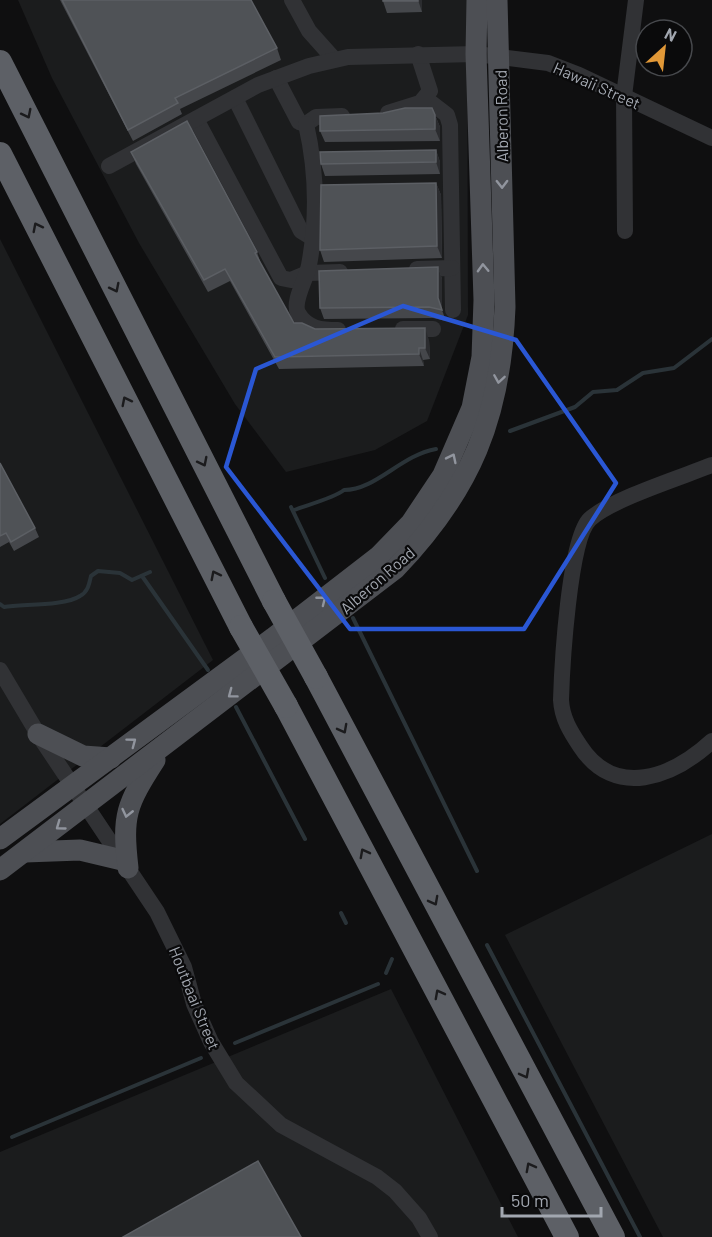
<svg xmlns="http://www.w3.org/2000/svg" width="712" height="1237" font-family="Barlow,sans-serif">
<style>
.built{fill:#1b1c1d}
.lines{fill:none;stroke-linecap:round;stroke-linejoin:round}
.stream{stroke:#2a3338;stroke-width:4}
.minor{stroke:#313235;stroke-width:16}
.major{stroke:#4d4f54;stroke-width:21}
.highway{stroke:#5d6066;stroke-width:24}
.highway-bridge{stroke:#5d6066;stroke-width:24}
.wall{fill:#45474b}
.shaded-wall{fill:#2b2c2f}
.building{fill:#4f5256;stroke:#5c5f64;stroke-width:1.5}
.oneway{stroke:#1b1b1d}
.oneway2{stroke:#91959e}
.marked{fill:none;stroke:#2a57d4;stroke-width:4.5;stroke-linejoin:round}
.labels{text-anchor:middle;dominant-baseline:central;stroke-width:4.5;stroke-linejoin:round;paint-order:stroke}
.street-label{font-size:16px;fill:#a2a7b0;stroke:#0a0a0b}
</style>
<rect width="100%" height="100%" fill="#0f0f10"/>
<g class="built">
<polygon points="18,0 467,0 468,315 427,421 375,450 286,472 235,404 139,243 52,78"/>
<polygon points="0,239 213,660 0,824"/>
<polygon points="712,834 712,1237 663,1237 505,935"/>
<polygon points="391,989 518,1237 0,1237 0,1152"/>
</g>
<g class="lines">
<g class="stream">
<polyline points="510,431 575,407 593,392 617,390 643,373 674,368 712,339"/>
<polyline points="291,507 325,578"/>
<path d="M294 510C307 505 334 498 344 490 376 490 401 455 436 449"/>
<polyline points="142,576 208,670"/>
<path d="M0 604 4 607C23 604 65 606 80 596 88 592 89 584 91 576L98 571 120 573 132 580 150 572"/>
<polyline points="353,618 477,871"/>
<polyline points="236,707 305,839"/>
<polyline points="341,913 346,923"/>
<polyline points="487,945 640,1237"/>
<polyline points="386,973 392,959"/>
<polyline points="235,1043 378,984"/>
<polyline points="12,1137 201,1058"/>
</g>
<g class="minor">
<polyline points="292,0 309,31 334,59"/>
<polyline points="276,78 299,122 306,124 316,117 342,116"/>
<polyline points="235,98 301,231 314,239"/>
<polyline points="425,98 447,115 450,125 453,310"/>
<polyline points="388,113 420,103 430,91 418,54"/>
<polyline points="196,119 281,278 291,280 308,273 340,272"/>
<path d="M306 124C317 172 318 217 309 265 307 278 292 301 298 313 307 329 322 330 338 330"/>
<polyline points="109,166 258,85 309,66 348,57 476,54 548,63 579,75 712,138"/>
<polyline points="625,231 624,96 636,0"/>
<polyline points="417,269 452,268"/>
<polyline points="403,329 433,329"/>
<path d="M712 465C682 477 612 499 590 519 569 538 562 667 561 700 562 718 570 731 580 746 615 800 673 777 712 741"/>
<polyline points="0,670 38,734 157,912 184,967 194,1004 211,1042 236,1083 281,1125 377,1177 395,1191 419,1218 430,1237"/>
</g>
<g class="major">
<polyline points="38,734 83,756 111,758"/>
<polyline points="0,839 273,638 379,556 411,523 443,475 472,408 482,357 484,300 476,54 477,0"/>
<polyline points="25,852 80,850 122,860"/>
<path d="M128 868C122 815 126 805 155 760"/>
<path d="M0 870 395 569C471 490 501 417 505 307L497 0"/>
</g>
<g class="highway">
<polyline points="0,62 274,601"/>
<polyline points="0,154 241,627"/>
<polyline points="316,677 613,1237"/>
<polyline points="286,706 567,1237"/>
</g>
<g class="highway-bridge">
<polyline points="274,601 316,677"/>
<polyline points="241,627 286,706"/>
</g>
</g>
<g class="wall">
<polygon points="60,0 251,0 277,48 281,60 180,109 182,114 133,141"/>
<polygon points="422,0 422,12 387,13 383,1"/>
<polygon points="383,113 435,115 440,127 440,141 325,142 320,131"/>
<polygon points="436,150 440,162 440,174 325,176 321,164"/>
<polygon points="131,152 257,252 261,264 294,323 315,329 429,340 430,359 423,360 424,366 279,369 230,281 208,292 136,164"/>
<polygon points="436,183 441,195 442,258 324,262 320,250"/>
<polygon points="438,267 442,279 442,310 446,321 433,318 324,319 320,308"/>
<polygon points="0,463 35,528 39,537 14,551 9,542 0,547"/>
</g>
<g class="shaded-wall">
<polygon points="418,0 422,0 422,12"/>
<polygon points="435,115 440,127 440,141 435,129"/>
<polygon points="436,150 440,162 440,174 436,162"/>
<polygon points="436,183 441,195 442,258 437,246"/>
<polygon points="438,267 442,279 442,310 446,321 438,298"/>
<polygon points="425,328 429,340 430,359 425,348"/>
<polygon points="419,348 423,360 424,366 419,354"/>
</g>
<g class="building">
<polygon points="62,0 251,0 277,48 175,98 178,103 128,130"/>
<rect x="383" y="0" width="35" height="1"/>
<polygon points="405,108 432,108 435,115 435,129 320,131 320,116 383,113"/>
<polygon points="187,121 257,252 255,253 294,323 302,323 315,329 425,328 425,348 419,348 419,354 275,357 225,269 204,280 131,152"/>
<polygon points="436,150 436,162 321,164 320,152"/>
<polygon points="436,183 437,246 320,250 321,185"/>
<polygon points="438,267 438,298 442,310 429,307 320,308 319,271"/>
<polygon points="0,463 35,528 11,542 6,533 0,536"/>
<polygon points="258,1161 301,1237 123,1237"/>
</g>
<defs><path id="oneway-chevron" d="M-2-3.5L2.5 0L-2 3.5" fill="none" stroke-width="1.6" stroke-linecap="round" stroke-linejoin="round" transform="scale(1.5)"/></defs>
<g class="oneway">
<use href="#oneway-chevron" transform="translate(27 114) rotate(63)"/>
<use href="#oneway-chevron" transform="translate(37 227) rotate(-117)"/>
<use href="#oneway-chevron" transform="translate(115 288) rotate(63)"/>
<use href="#oneway-chevron" transform="translate(126 401) rotate(-117)"/>
<use href="#oneway-chevron" transform="translate(203 462) rotate(63)"/>
<use href="#oneway-chevron" transform="translate(215 575) rotate(-117)"/>
<use href="#oneway-chevron" transform="translate(343 729) rotate(62)"/>
<use href="#oneway-chevron" transform="translate(364 853) rotate(-118)"/>
<use href="#oneway-chevron" transform="translate(434 901) rotate(62)"/>
<use href="#oneway-chevron" transform="translate(439 994) rotate(-118)"/>
<use href="#oneway-chevron" transform="translate(525 1074) rotate(62)"/>
<use href="#oneway-chevron" transform="translate(530 1167) rotate(-118)"/>
</g>
<g class="oneway2">
<use href="#oneway-chevron" transform="translate(502 184) rotate(89)"/>
<use href="#oneway-chevron" transform="translate(483 268) rotate(-92)"/>
<use href="#oneway-chevron" transform="translate(499 379) rotate(99)"/>
<use href="#oneway-chevron" transform="translate(452 458) rotate(-64)"/>
<use href="#oneway-chevron" transform="translate(322 600) rotate(-38)"/>
<use href="#oneway-chevron" transform="translate(232 694) rotate(143)"/>
<use href="#oneway-chevron" transform="translate(132 742) rotate(-37)"/>
<use href="#oneway-chevron" transform="translate(127 813) rotate(103)"/>
<use href="#oneway-chevron" transform="translate(60 826) rotate(144)"/>
</g>
<path class="marked" d="M403 306 516 340 616 483 524 629H350L226 467 256 369Z"/>
<g class="labels">
<g class="street-label">
<text transform="translate(597 85) rotate(24)">Hawaii Street</text>
<text transform="translate(501 116) rotate(-91)">Alberon Road</text>
<text transform="translate(377 580) rotate(-41)">Alberon Road</text>
<text transform="translate(195 998) rotate(68)">Houtbaai Street</text>
</g>
</g>
<g transform="translate(664 48) rotate(27)"><circle r="28" fill="#0a0a0b" stroke="#47494d" stroke-width="1.5"/>
<path d="M0-4.5L10 22L0 15L-10 22Z" fill="#e19837"/>
<text y="-9" font-size="16" font-weight="bold" text-anchor="middle" fill="#a2a7b0">N</text>
</g>
<path d="M502 1207v9h99v-9" fill="none" stroke="#a2a7b0" stroke-width="3"/>
<text x="511" y="1207" font-size="18" fill="#a2a7b0" stroke="#0a0a0b" stroke-width="4.5" paint-order="stroke">50 m</text>
</svg>
